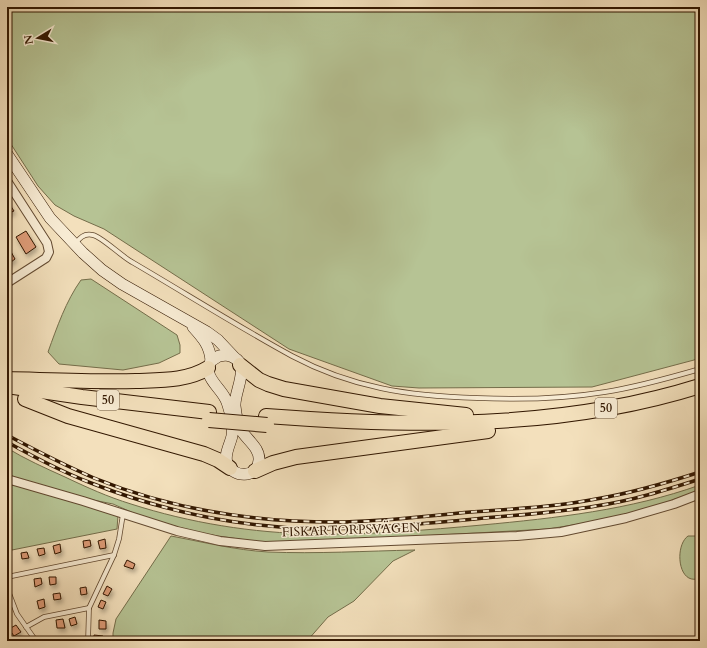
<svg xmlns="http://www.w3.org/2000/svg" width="707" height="648" font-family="Cardo,serif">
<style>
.green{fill:#b6c394;stroke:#746d4a}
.building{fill:#dd9b77;stroke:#321701;filter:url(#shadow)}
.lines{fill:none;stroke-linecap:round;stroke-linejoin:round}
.lane-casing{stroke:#624930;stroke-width:5.5}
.street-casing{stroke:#624930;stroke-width:10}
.secondary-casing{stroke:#321701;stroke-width:12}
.highway-casing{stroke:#321701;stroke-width:16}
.lane{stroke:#f7ebd3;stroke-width:4}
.street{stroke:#f7ebd3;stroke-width:8}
.secondary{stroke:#f7ebd3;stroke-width:11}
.highway{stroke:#f3e0bc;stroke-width:14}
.rail-casing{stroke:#321701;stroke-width:3.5}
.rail{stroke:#f7ebd3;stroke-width:2;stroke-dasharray:6;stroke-linecap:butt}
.highway-bridge-casing{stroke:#321701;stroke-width:16;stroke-linecap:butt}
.highway-bridge{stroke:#f3e0bc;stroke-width:14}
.labels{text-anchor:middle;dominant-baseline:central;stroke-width:3;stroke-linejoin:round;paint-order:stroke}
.shield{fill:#f7ebd3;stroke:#6d5740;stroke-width:1}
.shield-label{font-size:12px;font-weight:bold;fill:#321701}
.street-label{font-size:13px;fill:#321701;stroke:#f7ebd3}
</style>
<defs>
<filter id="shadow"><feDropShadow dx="2" dy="3.5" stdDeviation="2" flood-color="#0004"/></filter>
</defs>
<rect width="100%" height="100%" fill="#f3e0bc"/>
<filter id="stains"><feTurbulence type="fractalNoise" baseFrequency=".005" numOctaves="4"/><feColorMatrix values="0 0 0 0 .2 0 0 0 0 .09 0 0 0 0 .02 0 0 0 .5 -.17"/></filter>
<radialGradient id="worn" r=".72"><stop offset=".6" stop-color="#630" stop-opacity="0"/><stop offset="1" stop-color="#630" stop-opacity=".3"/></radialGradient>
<g class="green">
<polygon points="7,7 700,7 700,357 694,360 592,387 419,388 392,386 289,349 104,229 74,216 55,205 38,186 7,138"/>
<path d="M91 279 177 335 180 345V353L159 363 123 370 59 364 48 352C57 327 66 301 81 280Z"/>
<path d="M7 448C25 459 45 468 65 477 86 487 108 497 131 504 190 523 253 533 314 534 370 535 427 530 482 525 556 518 630 510 700 485V490L664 503 616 518 548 529 295 543 259 542 198 533 138 515 113 504 93 500 7 475Z"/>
<polygon points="7,483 118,515 117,529 7,551"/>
<path d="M171 536C203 542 235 550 268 552 317 554 366 551 415 550L393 561 354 601 328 617 307 641H113V633L116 619Z"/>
<path d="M688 536H696L700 540V578C678 587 674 546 688 536Z"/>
</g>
<g class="building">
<polygon points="8,202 14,211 7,214 7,203"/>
<polygon points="26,231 36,247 26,254 16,237"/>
<polygon points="10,250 15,259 7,265 7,252"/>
<polygon points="105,539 106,548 100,549 98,541"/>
<polygon points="90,540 91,546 84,548 83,541"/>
<polygon points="60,544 61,552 55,554 53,546"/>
<polygon points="44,548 45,554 39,556 37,549"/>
<polygon points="27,552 29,558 22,559 21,553"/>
<polygon points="127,560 135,564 133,569 124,566"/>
<polygon points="49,577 56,577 56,584 50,585"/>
<polygon points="41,578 42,584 35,587 34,579"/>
<polygon points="107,586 112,589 108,596 103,594"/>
<polygon points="86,587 87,594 81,595 80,588"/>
<polygon points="60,593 61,599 54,600 53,594"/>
<polygon points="44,599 45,607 39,609 37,601"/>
<polygon points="101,600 106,602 103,609 98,607"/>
<polygon points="75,617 77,624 71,626 69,619"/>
<polygon points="63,619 65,628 57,628 56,620"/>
<polygon points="99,620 106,621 106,629 99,629"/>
<polygon points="16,625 21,632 14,636 9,629"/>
<polygon points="94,635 103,636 103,641 94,640"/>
</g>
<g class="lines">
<g class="lane-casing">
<g id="lane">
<path d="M76 243C80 237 86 233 93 235 102 237 121 256 132 262 185 293 237 326 292 356 352 388 409 396 477 398 520 400 562 399 605 392 637 387 669 378 700 369"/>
<polyline points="7,577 114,555"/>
<polyline points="7,588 17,614 36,641"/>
<polyline points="26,627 44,617 89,608"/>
<polyline points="88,641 89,608 114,555 119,539 123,514"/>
</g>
</g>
<g class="street-casing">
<g id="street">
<polyline points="7,181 47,243 49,252 46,258 7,283"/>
<polyline points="7,479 83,501 177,531 220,541 265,546 517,536 561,532 626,518 674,504 700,494"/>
</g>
</g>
<g class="secondary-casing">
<g id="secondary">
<polyline points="7,154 50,218 83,253 102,270 122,284 207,332 218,340 234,357"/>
<path d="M193 327C203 338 210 346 211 361"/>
<path d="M226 355C255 360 234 389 235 406 236 415 237 423 241 430 247 440 260 448 259 460 258 479 232 478 227 463 224 454 230 445 232 436 233 429 232 422 231 415 229 410 228 403 225 398 219 386 202 376 211 361L219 356Z"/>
</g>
</g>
<g class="highway-casing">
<g id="highway">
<polyline points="240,365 259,380 268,384 284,389 380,406 466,415"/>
<path d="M7 379C50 380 93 382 136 381 161 380 187 381 208 368"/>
<polyline points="7,386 82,397 209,412"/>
<polyline points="25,399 68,416 204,454 218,460 230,468"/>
<path d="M266 416C411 427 560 430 700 386"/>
<polyline points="255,471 273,463 296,457 488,431"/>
</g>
</g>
<use href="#lane" class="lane"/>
<use href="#street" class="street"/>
<use href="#secondary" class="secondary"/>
<use href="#highway" class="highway"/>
<g class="rail-casing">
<g id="rail">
<path d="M7 435C35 450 64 465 94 478 170 509 253 522 335 522 381 522 426 516 471 512 513 509 555 507 596 499 632 493 666 483 700 472"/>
<path d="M7 442C34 457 62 472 91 483 162 511 238 527 314 529 368 529 421 524 475 519 515 515 556 513 596 506 631 501 666 490 700 479"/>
</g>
</g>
<use href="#rail" class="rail"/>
<g class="highway-bridge-casing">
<polyline id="highway-bridge" points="209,420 267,425"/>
</g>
<use href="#highway-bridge" class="highway-bridge"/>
</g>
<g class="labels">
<g class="shield">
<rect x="97" y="390" width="22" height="20" rx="3"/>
<rect x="595" y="398" width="22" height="20" rx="3"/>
</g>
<g class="shield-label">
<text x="108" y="400">50</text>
<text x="606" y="408">50</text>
</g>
<g class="street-label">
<text transform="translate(351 530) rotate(-2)">FISKARTORPSVÄGEN</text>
</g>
</g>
<rect width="707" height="648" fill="none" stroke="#f3e0bc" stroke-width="24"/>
<rect x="8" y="8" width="691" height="632" fill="none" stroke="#321701" stroke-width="2"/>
<rect x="12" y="12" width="683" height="624" fill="none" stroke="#321701"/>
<g transform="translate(38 38) rotate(260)" stroke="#f7ebd3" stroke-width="3" paint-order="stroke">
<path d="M0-3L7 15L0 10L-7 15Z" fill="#321701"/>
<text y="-6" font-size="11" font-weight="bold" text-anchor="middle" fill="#321701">N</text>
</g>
<rect width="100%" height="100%" filter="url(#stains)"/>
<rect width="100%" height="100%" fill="url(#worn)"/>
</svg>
